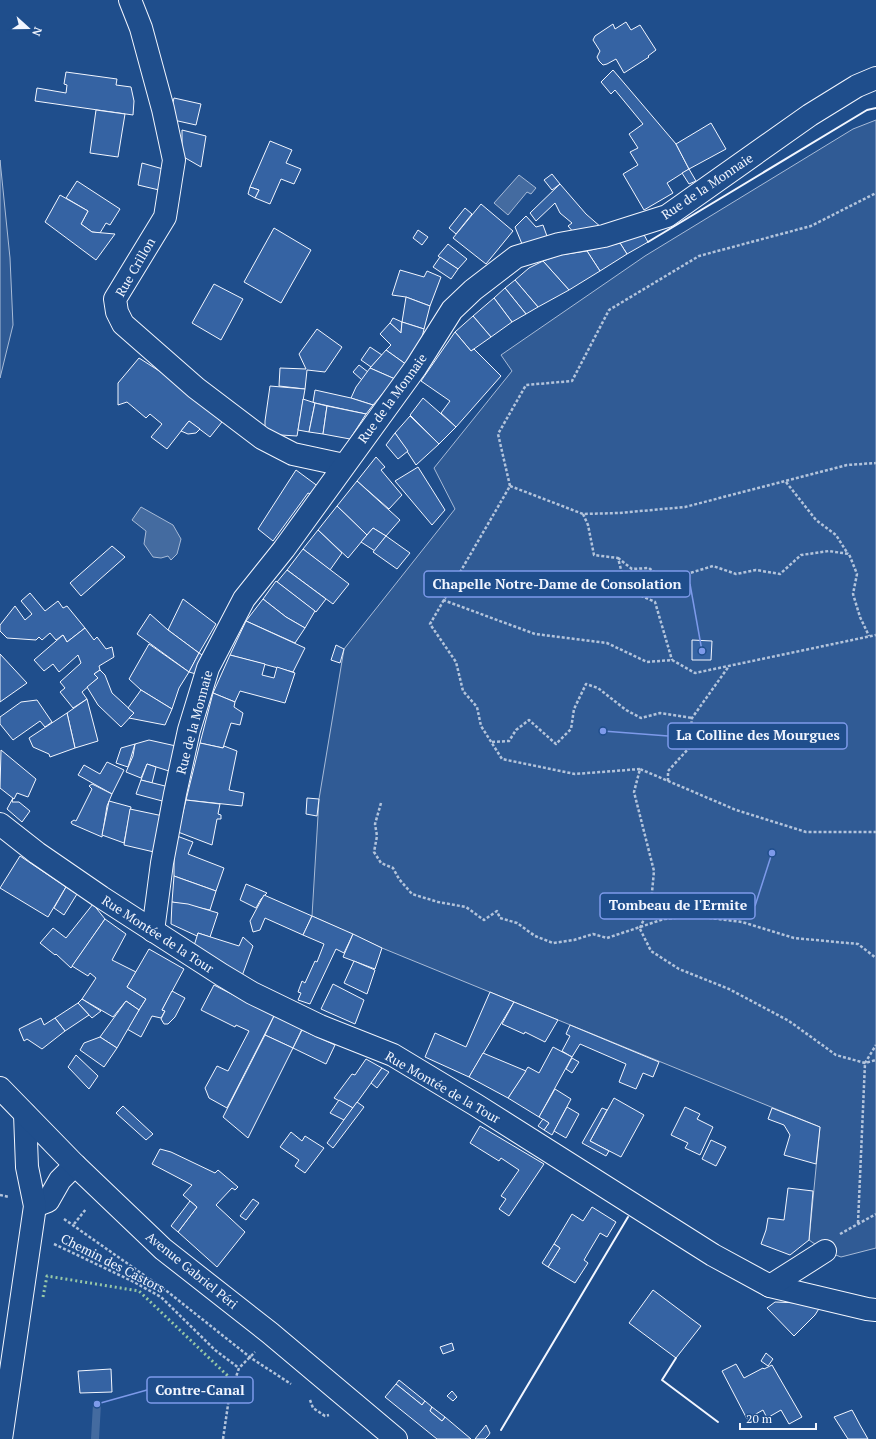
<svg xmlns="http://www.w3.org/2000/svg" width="876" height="1439" font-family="'PT Serif',serif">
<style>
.green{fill:#305b95;stroke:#a8bbd7}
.water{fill:#446ba0;stroke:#a8bbd7}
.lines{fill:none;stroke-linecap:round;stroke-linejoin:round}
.stream{stroke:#446ba0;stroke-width:8}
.building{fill:#3563a3;stroke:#f2f6ff}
.minor-casing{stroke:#f2f6ff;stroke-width:24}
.major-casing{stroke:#f2f6ff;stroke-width:24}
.path{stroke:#b3c4dc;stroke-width:2.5;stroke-dasharray:3 2;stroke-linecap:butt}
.minor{stroke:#1f4e8c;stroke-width:22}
.major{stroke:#1f4e8c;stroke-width:22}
.hedge{stroke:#97c8a6;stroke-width:3;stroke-dasharray:2 3;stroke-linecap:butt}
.wall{stroke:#f2f6ff;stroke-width:2}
.labels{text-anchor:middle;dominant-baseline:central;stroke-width:3;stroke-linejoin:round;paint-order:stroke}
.street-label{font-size:13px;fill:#f2f6ff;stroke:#1f4e8c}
.leader{fill:none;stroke:#7d9aea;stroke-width:1.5}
.callout-dot{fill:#7d9aea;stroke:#1f4e8c;stroke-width:1.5}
.callout{fill:#1f4e8c;stroke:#7d9aea;stroke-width:1.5}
.callout-label{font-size:14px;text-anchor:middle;font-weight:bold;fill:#f2f6ff}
</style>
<rect width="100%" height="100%" fill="#1f4e8c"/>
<g class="green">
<polygon points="876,120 876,1248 841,1257 825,1251 809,1240 820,1127 382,948 312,916 319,799 344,649 455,509 434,468 512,371 501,355 645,256 853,129"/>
<polygon points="0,160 10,258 13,325 0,378"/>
</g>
<g class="water">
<polygon points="519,175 536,188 531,194 527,192 508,215 494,203"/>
<polygon points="141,507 173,525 181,539 177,554 171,560 168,556 161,558 153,557 144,544 146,531 132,520"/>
</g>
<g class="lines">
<polyline class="stream" points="95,1439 97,1404"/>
</g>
<g class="building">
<polygon points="626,22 631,30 640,25 656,50 648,56 649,57 624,73 616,59 607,64 603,65 599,61 597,57 600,51 593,40 595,36 613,24 615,29"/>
<polygon points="613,70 676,144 689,169 667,183 673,193 644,210 623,174 638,165 630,152 638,148 629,134 643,124 615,90 611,94 601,82"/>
<polygon points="66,72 117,79 116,85 131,87 134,101 133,115 35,101 37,88 66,93 67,85 64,84"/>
<polygon points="174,98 201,104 196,125 169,119"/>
<polygon points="96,110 125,114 118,157 90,153"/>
<polygon points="711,123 726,149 689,169 676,144"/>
<polygon points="182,130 206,136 201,167 182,156"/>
<polygon points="270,141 292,150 286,163 301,169 294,184 281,179 270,204 255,198 259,190 250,187"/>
<polygon points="142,163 163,169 159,190 138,185"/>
<polygon points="689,169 696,181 689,184 682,173"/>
<polygon points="552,174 560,184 552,190 544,180"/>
<polygon points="77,181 120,209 110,225 106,223 100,233 92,232 81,224 88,211 66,198"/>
<polygon points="560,184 586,214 602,228 575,234 568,226 572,223 560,213 555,203 536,221 530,213"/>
<polygon points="250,187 259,190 255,198 248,194"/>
<polygon points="60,195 88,211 81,224 92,232 115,234 96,260 45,222"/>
<polygon points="481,204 513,231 486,264 453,238"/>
<polygon points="465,208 472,214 456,234 449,228"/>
<polygon points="526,216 536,227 543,225 548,239 522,244 515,227"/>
<polygon points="274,228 311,250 281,303 244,282"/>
<polygon points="418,230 428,237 422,245 413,238"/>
<polygon points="643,233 648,242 627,254 620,243"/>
<polygon points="620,243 627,254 600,271 587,251"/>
<polygon points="448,244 467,259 458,269 438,256"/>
<polygon points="587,251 600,271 569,290 543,261 560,255"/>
<polygon points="440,257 458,269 451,279 433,267"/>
<polygon points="543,261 569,290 538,307 515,280 529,268"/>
<polygon points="400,270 424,277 427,271 441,277 430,306 406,297 392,295"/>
<polygon points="515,280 538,307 526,314 505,288"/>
<polygon points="214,284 243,299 221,340 192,323"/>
<polygon points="505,288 526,314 512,322 494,298"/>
<polygon points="406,297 430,306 424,329 402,322"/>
<polygon points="494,298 512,322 491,337 473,316"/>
<polygon points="473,316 491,337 471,351 455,332"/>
<polygon points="393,318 402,322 401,333 390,323"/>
<polygon points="402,322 424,329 419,350 407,365 386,350 391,345 380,334 390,323 401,333"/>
<polygon points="317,329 342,347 325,372 307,370 305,389 279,386 280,368 306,369 299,354"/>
<polygon points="455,332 471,351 474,349 501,376 456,427 441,413 450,401 421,381"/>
<polygon points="370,347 382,355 371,367 361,360"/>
<polygon points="386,350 407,365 395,379 370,368"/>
<polygon points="139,358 175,381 222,422 210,437 189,421 167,449 151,437 162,424 150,414 146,418 127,402 118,405 118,383"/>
<polygon points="359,365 368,372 362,380 353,372"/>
<polygon points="370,368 395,379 373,405 351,398 356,387"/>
<polygon points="270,386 305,389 297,436 265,434 265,421"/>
<polygon points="315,390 351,398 373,405 366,414 315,403 313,402"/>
<polygon points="423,398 456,427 439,444 410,415"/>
<polygon points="303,399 315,403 309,432 298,430"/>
<polygon points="315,403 327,406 323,434 309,432"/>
<polygon points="327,406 366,414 350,439 323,434"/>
<polygon points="410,416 439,444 416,465 395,433"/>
<polygon points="189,421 200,429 196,433 188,434 181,431"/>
<polygon points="395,433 408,451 398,459 386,445"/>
<polygon points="376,457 385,467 381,470 402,495 389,509 357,481"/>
<polygon points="418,467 445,510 432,525 395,481"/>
<polygon points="296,470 319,487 313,495 308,493 273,541 258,529"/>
<polygon points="357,481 400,520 386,536 373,528 367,535 337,506"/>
<polygon points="337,506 367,535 348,558 318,530"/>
<polygon points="373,528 386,536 375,551 361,542"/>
<polygon points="318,530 342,553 330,570 303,549"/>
<polygon points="386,536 410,553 397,569 373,552"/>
<polygon points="112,546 125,557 81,596 70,583"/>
<polygon points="303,549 349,584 333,604 287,570"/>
<polygon points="287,570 326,599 316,612 277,582"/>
<polygon points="276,581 315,611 305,628 286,617 263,599"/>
<polygon points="30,593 45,611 58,601 63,608 67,606 85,628 67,642 63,635 56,640 50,633 42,640 39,637 36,640 7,638 0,631 0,625 15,606 25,620 32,614 21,601"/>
<polygon points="183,599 216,624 199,653 168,630"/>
<polygon points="263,599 286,617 305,628 295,643 246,621"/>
<polygon points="150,614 168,630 199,653 189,672 137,634"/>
<polygon points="246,621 305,648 293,672 230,655"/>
<polygon points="85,628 94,640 97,637 106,649 112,647 114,657 99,666 100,670 94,674 98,678 82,692 87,699 73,708 60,692 65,688 60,682 81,663 78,655 59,672 53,664 44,671 34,660 63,635 67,642"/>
<polygon points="692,640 712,641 711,660 692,660"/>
<polygon points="149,644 189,672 179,688 172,709 141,690 129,679"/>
<polygon points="336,645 344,649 340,663 331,660"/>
<polygon points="199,653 204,656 196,674 189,672"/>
<polygon points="0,654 27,683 0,702"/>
<polygon points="230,655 265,664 262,675 274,678 277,667 295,673 285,703 240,691 235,702 213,693"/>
<polygon points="100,670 105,675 112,693 134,713 121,727 98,705 87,687 98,678 94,674"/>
<polygon points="141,690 172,709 165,725 129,718 134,713 128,708"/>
<polygon points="213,693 235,702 234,707 243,713 240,725 231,723 223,748 200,743"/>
<polygon points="87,699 98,741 75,748 67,713"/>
<polygon points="37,700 52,722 45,727 40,721 13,740 0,724 0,717 21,702"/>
<polygon points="67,713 75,748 50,757 49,754 33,747 29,738"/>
<polygon points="149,740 176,746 172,772 147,764 141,778 126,772 133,756 135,744"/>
<polygon points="200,743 223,748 224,746 237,751 229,790 244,793 242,806 186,800"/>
<polygon points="135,744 128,767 116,763 121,748"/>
<polygon points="1,750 36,779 28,797 17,793 14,799 0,788"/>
<polygon points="107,762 124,770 112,794 78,775 84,765 100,774"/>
<polygon points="147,764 156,767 152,783 141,780"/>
<polygon points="141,780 169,787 166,802 136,794"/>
<polygon points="92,784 112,794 107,806 102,837 72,824 71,822 74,820 76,821 92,789 89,786"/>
<polygon points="13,798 12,802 19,802 30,811 22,822 7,809"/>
<polygon points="307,798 319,799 317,816 306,814"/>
<polygon points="186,800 220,804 218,814 221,815 221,819 217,819 212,845 178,832"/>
<polygon points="109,801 131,807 124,843 102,835"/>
<polygon points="130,809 163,816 154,852 124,845"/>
<polygon points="177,836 193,842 188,854 224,868 216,891 174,876 174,850"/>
<polygon points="20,856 66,887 48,917 0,888"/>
<polygon points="174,876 216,891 210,910 172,902"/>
<polygon points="246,884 267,893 261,899 256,908 240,900"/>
<polygon points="66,887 77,894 64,915 54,908"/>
<polygon points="264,895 312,916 303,935 265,918 260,930 253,932 250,921"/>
<polygon points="172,902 188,904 218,913 210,937 198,933 197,936 171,924"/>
<polygon points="93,904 105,919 71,968 56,954 55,955 40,943 53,928 66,938"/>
<polygon points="312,916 353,934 344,953 336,949 310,1004 298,1000 301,993 298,992 302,981 305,983 315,961 317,962 324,944 303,935"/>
<polygon points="105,919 126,934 112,960 136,972 127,987 146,999 139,1010 126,1001 113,1017 82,999 96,978 90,973 88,976 72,966"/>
<polygon points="198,933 239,946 243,937 253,946 242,976 193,949"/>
<polygon points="353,934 382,948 375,969 343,957"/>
<polygon points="149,949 184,969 162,1010 165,1011 161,1018 152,1016 141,1037 127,1029 146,999 127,987"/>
<polygon points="354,961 375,970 367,994 344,983"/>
<polygon points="333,984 364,1000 355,1024 321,1009"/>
<polygon points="214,985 274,1016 227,1108 209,1098 205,1088 217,1066 228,1071 249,1031 236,1025 235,1027 201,1010"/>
<polygon points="172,991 185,998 175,1017 168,1024 164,1024 161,1019 165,1011 162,1010"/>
<polygon points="490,992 514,1002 469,1077 425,1057 435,1033 466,1047"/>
<polygon points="82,999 101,1011 92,1018 78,1003"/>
<polygon points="126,1001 139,1010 117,1048 100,1037"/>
<polygon points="514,1002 558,1020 545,1042 525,1032 524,1034 502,1024"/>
<polygon points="78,1003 89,1015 65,1031 55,1018"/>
<polygon points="275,1014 303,1027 293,1048 265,1035"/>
<polygon points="41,1018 44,1025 55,1018 65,1031 42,1049 27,1039 24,1041 19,1029"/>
<polygon points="570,1025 659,1062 653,1077 643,1073 636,1089 619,1082 626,1064 580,1044 572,1057 562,1051 570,1036 566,1034"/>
<polygon points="302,1030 335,1045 326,1064 293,1048"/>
<polygon points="265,1035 293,1048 248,1138 223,1117"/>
<polygon points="100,1037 117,1048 104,1067 80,1050 84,1043"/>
<polygon points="553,1047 572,1057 539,1117 508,1098 528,1067 539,1073"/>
<polygon points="483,1053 526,1071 508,1098 469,1077"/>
<polygon points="76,1055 98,1076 89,1089 68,1067"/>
<polygon points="572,1058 579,1062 572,1073 566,1069"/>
<polygon points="366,1059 382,1068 353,1108 334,1098 352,1074 355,1075"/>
<polygon points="382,1068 389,1072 377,1088 371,1083"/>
<polygon points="555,1089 571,1099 552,1135 544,1130 549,1123 539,1117"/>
<polygon points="614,1098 644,1115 621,1157 590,1141"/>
<polygon points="339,1100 353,1108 344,1120 330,1113"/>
<polygon points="357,1102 364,1107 333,1148 327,1143"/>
<polygon points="123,1106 153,1134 146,1140 116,1113"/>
<polygon points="567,1107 579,1114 566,1138 554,1131"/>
<polygon points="685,1107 700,1114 697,1119 713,1127 700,1155 685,1148 688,1143 671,1135"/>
<polygon points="602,1108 607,1110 590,1141 609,1151 606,1156 582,1143"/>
<polygon points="772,1108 820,1127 816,1164 784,1155 790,1135 784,1125 768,1119"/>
<polygon points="543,1119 549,1123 544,1130 538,1126"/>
<polygon points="480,1126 544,1164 509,1216 499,1209 506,1199 501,1196 519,1170 501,1158 499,1161 470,1143"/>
<polygon points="291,1132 302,1141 305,1136 324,1148 305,1173 295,1166 299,1160 280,1147"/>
<polygon points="711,1140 726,1147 716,1166 702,1159"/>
<polygon points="160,1149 171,1152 215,1173 218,1170 238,1187 235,1190 232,1188 216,1205 245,1232 217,1267 178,1232 197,1207 183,1195 192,1185 152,1164"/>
<polygon points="788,1188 813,1191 809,1240 790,1255 761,1244 766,1230 768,1218 784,1220"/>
<polygon points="253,1199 259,1203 246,1220 240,1216"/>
<polygon points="190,1201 197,1207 178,1232 171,1226"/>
<polygon points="592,1207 616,1222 607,1237 600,1233 584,1260 588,1263 575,1283 548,1267 560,1248 554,1244 572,1214 583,1221"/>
<polygon points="554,1244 560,1248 548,1267 542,1263"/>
<polygon points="653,1290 701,1326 676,1358 629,1323"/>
<polygon points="775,1302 800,1303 820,1307 815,1315 794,1336 767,1308"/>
<polygon points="452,1343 454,1350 443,1354 440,1347"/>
<polygon points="766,1353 773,1359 768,1366 761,1361"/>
<polygon points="736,1364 744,1378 763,1368 764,1369 772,1365 802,1417 789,1424 781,1410 767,1418 763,1410 747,1419 722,1371"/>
<polygon points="111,1369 112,1392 80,1393 78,1371"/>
<polygon points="399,1380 425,1401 422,1405 396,1384"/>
<polygon points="396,1384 422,1405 425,1401 432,1407 430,1411 442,1421 445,1417 471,1439 437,1439 385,1397"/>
<polygon points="452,1391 457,1397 453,1401 447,1396"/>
<polygon points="432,1407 445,1417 442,1421 430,1411"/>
<polygon points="852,1410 860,1425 868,1439 848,1439 834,1417"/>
<polygon points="486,1425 490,1433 488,1436 485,1439 475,1439"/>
</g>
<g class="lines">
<g class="minor-casing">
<g id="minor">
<polyline points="130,0 141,28 163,109 174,160 165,217 115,299 117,312 123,324 196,388 262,438 293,454 344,465"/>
<polyline points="0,824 37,853 101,897 222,975 252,993 320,1026 393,1055 476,1105 713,1255 770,1286 867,1309 876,1310"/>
<polyline points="153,931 162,863 175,794 189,730 208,668 244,599 284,549 416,367 452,310 473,290 516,257 559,244 604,236 667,216 810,115 857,86 876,78"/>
<polyline points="35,1206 48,1201 60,1180 75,1165"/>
<polyline points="770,1286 825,1251"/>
<polyline points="1,1439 35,1206 27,1167 25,1114"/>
</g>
</g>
<g class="major-casing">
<polyline id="major" points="0,1088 75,1165 163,1249 270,1333 396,1439"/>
</g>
<g class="path">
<polyline points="786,482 816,520 836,535 848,554"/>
<polyline points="510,486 583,514 619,513 685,507 847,465 876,463"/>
<polyline points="583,514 588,525 594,555 618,558 626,589 655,602 672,660"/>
<polyline points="618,558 632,569 649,568 659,576 680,576 713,566 736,574 756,570 780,574 801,555 829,551 849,554 857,574 853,594 860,617 869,636"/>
<polyline points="443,600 535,634 607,643 647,662 672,660 695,673 876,635"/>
<polyline points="492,742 509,741 516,730 529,720 556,744 571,729 574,709 586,684 598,688 626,710 641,718 660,713 692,718"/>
<polyline points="640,769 575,774 502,759 481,726 477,707 463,691 456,662 430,624 510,486 498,434 526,385 572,381 609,310 699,256 811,226 876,193"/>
<polyline points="668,781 668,771 689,748 692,718 729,666"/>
<polyline points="381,803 375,824 377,836 374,852 381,863 393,868 399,879 412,894 438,902 466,907 484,920 497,911 500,918 517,923 535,936 553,943 574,940 593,934 607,938 664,919 694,916 742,922 794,938 858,944 876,958"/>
<polyline points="640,928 651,903 654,871 634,792 640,769 736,810 806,832 876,832"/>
<polyline points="640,929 651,951 679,969 729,989 789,1021 836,1055 865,1063 876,1060"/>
<polyline points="0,1195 9,1197"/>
<polyline points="64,1219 168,1292 251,1358 291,1384"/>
<polyline points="858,1223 865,1063 876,1045"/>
<polyline points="74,1224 86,1209"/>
<polyline points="840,1234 876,1214"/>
<polyline points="54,1244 132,1281 161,1297 215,1350 239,1368"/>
<polyline points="310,1400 313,1408 325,1416 329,1415"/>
<polyline points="223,1439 229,1398 239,1368 255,1352"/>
</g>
<use href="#minor" class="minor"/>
<use href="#major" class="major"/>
<polyline class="hedge" points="43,1297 47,1276 139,1291 229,1377"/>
<g class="wall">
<polyline points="648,242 867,110 876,108"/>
<polyline points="676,1358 662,1380 718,1422"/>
<polyline points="501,1430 628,1217"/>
</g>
</g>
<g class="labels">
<g class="street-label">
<text transform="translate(707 186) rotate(-34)">Rue de la Monnaie</text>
<text transform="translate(135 267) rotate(-60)">Rue Crillon</text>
<text transform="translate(392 398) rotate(-54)">Rue de la Monnaie</text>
<text transform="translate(194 722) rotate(-75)">Rue de la Monnaie</text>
<text transform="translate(158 934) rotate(33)">Rue Montée de la Tour</text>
<text transform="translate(443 1087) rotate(30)">Rue Montée de la Tour</text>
<text transform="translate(113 1263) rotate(27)">Chemin des Castors</text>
<text transform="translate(192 1270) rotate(39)">Avenue Gabriel Péri</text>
</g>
</g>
<path class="leader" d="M702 651L690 584M603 731L668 736M772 853L755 906M97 1404L147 1390"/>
<g class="callout-dot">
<circle cx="702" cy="651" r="4"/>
<circle cx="603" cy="731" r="4"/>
<circle cx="772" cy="853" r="4"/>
<circle cx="97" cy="1404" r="4"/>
</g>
<g class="callout">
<rect x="424" y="571" width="266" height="26" rx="4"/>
<rect x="668" y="723" width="179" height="26" rx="4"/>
<rect x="600" y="893" width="155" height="26" rx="4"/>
<rect x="147" y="1377" width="106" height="26" rx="4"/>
</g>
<g class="callout-label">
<text x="557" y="589">Chapelle Notre-Dame de Consolation</text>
<text x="758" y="740">La Colline des Mourgues</text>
<text x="678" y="910">Tombeau de l'Ermite</text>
<text x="200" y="1395">Contre-Canal</text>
</g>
<g transform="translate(28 28) rotate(111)" stroke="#1f4e8c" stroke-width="3" paint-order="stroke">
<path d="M0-3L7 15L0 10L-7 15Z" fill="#f2f6ff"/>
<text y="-6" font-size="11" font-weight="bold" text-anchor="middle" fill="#f2f6ff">N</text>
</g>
<path d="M740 1423v6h76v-6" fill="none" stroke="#f2f6ff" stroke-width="2"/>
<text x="746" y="1423" font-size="12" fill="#f2f6ff" stroke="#1f4e8c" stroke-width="3" paint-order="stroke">20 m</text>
</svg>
